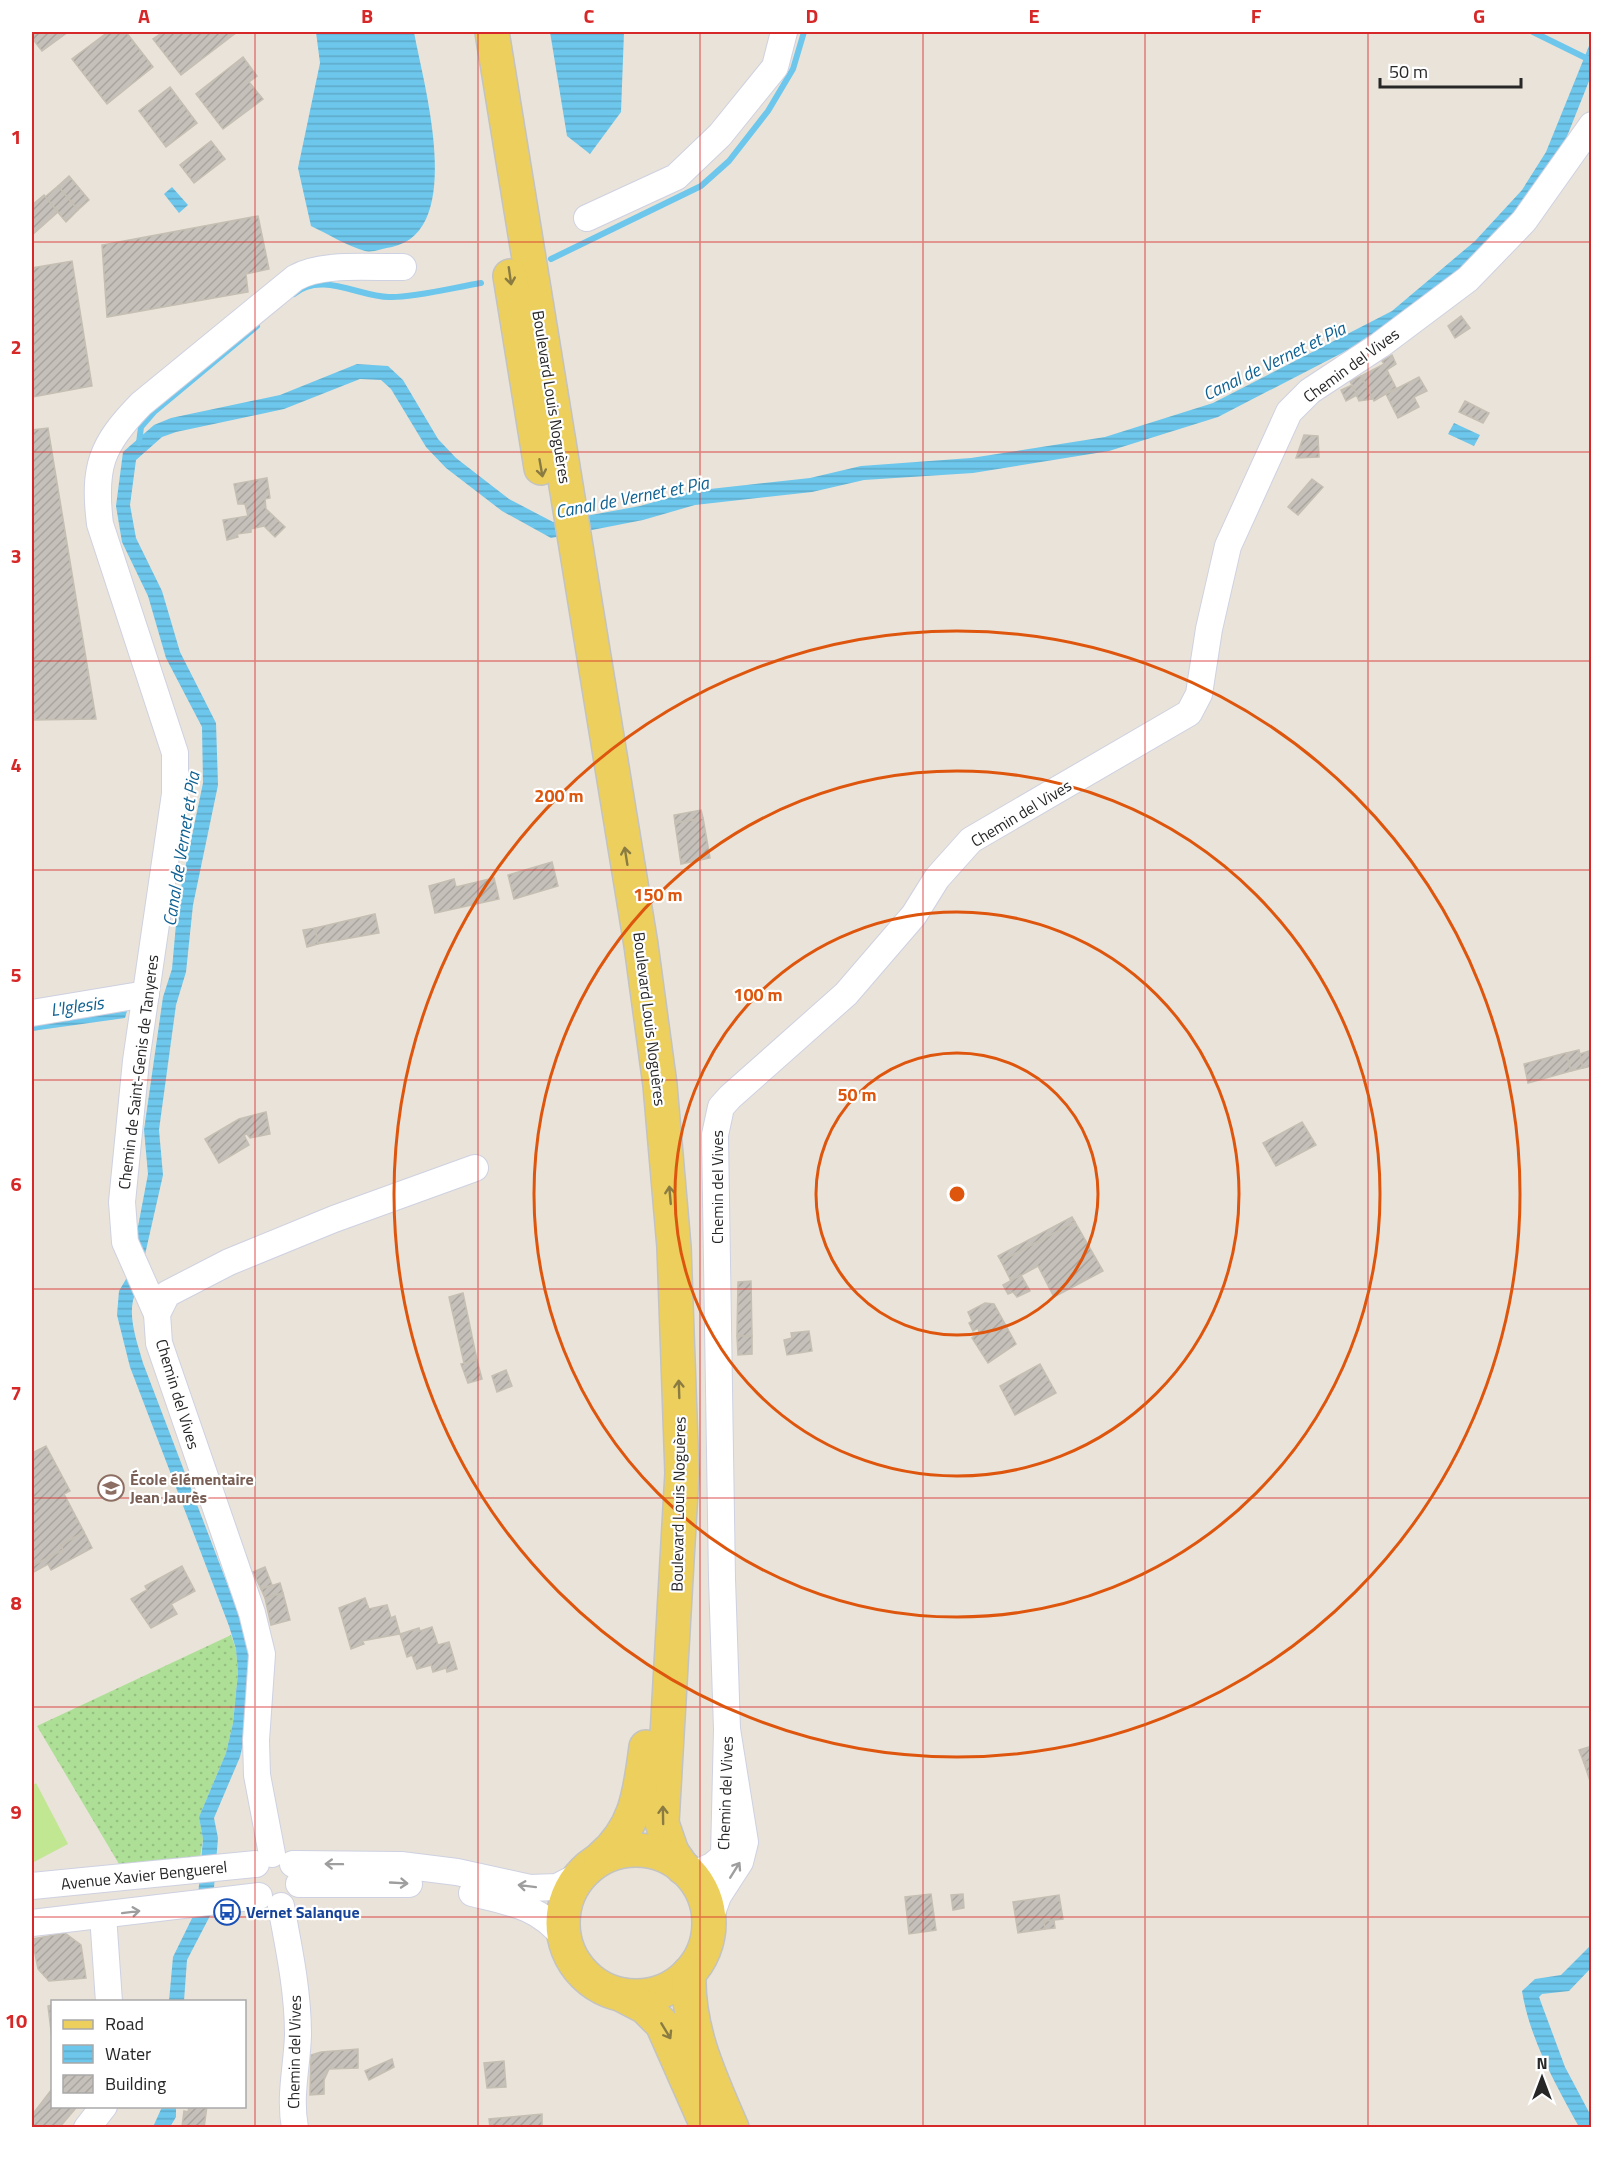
<svg xmlns="http://www.w3.org/2000/svg" width="1623" height="2159" font-family="'Titillium Web',sans-serif">
<style>
.garden{fill:url(#garden-dots)}
.pitch{fill:#c1e792}
.water{fill:url(#water-rules)}
.lines{fill:none;stroke-linecap:round;stroke-linejoin:round}
.stream{stroke:#6dc6eb;stroke-width:6}
.building{fill:url(#building-hatch);stroke:#c5bfb3;stroke-width:1.5}
.minor-casing{stroke:#ced1e1;stroke-width:28}
.major-casing{stroke:#c3c3c3;stroke-width:36}
.minor{stroke:#fff;stroke-width:26}
.major{stroke:#eccf5c;stroke-width:33}
.oneway{stroke:#8a7b42}
.oneway2{stroke:#9e9e9e}
.grid{fill:none;stroke:#d62828;stroke-width:1.5;stroke-opacity:0.55}
.ring{fill:none;stroke:#de560d;stroke-width:3}
.labels{text-anchor:middle;dominant-baseline:central;stroke-width:4.5;stroke-linejoin:round;paint-order:stroke}
.street-label{font-size:16px;fill:#272727;stroke:#fff}
.education-label{font-size:16px;font-weight:bold;fill:#785e54;stroke:#fff;text-anchor:start}
.transit-label{font-size:16px;font-weight:bold;fill:#164399;stroke:#fff;text-anchor:start}
.water-label{font-size:18px;font-style:italic;fill:#106293;stroke:#fff}
.centre{fill:#de560d;stroke:#fff;stroke-width:3}
.ring-label{font-size:18px;text-anchor:middle;font-weight:bold;fill:#de560d;stroke:#fff;stroke-width:4.5;stroke-linejoin:round;paint-order:stroke}
.neatline{fill:none;stroke:#d62828;stroke-width:2}
.grid-label{font-size:20px;text-anchor:middle;font-weight:bold;fill:#d62828}
</style>
<defs>
<pattern id="garden-dots" width="8" height="8" patternUnits="userSpaceOnUse" patternTransform="scale(1.5)"><rect width="8" height="8" fill="#ade096"/><path d="M2 2h.1M6 6h.1" fill="none" stroke="#95c081" stroke-width="1.8" stroke-linecap="round"/></pattern>
<pattern id="water-rules" width="6" height="5" patternUnits="userSpaceOnUse" patternTransform="scale(1.5)"><rect width="6" height="5" fill="#6dc6eb"/><path d="M0 2.5h6" fill="none" stroke="#5eaaca"/></pattern>
<pattern id="building-hatch" width="6" height="6" patternUnits="userSpaceOnUse" patternTransform="scale(1.5)"><rect width="6" height="6" fill="#c5c0b9"/><path d="M-1 1l2-2M0 6l6-6M5 7l2-2" fill="none" stroke="#a9a59f"/></pattern>
</defs>
<rect width="100%" height="100%" fill="#eae3d9"/>
<polygon class="garden" points="231,1635 236,1649 238,1673 233,1723 226,1753 199,1817 203,1839 200,1858 119,1864 37,1726"/>
<polygon class="pitch" points="36,1783 68,1844 32,1863 32,1786"/>
<g class="water">
<path d="M316 32H414C423 83 467 231 392 247 384 248 372 253 365 251 347 246 328 234 311 226L298 168 320 63Z"/>
<polygon points="550,32 624,32 621,112 590,154 567,136"/>
<path d="M1591 41V76L1558 159 1514 222 1400 323 1218 417 1109 451 973 473 864 480 812 492 695 505 643 520 551 538 502 511 446 468 426 447 391 389 381 380 360 379 284 409 176 432 162 437 136 460 130 505 136 538 162 591 180 652 216 723 218 785 193 905 186 972 176 1005 159 1130 163 1175 137 1290C125 1311 137 1341 143 1363L251 1646 247 1726 240 1757 214 1818 218 1838 212 1912 187 1960 184 2001H169L173 1957 197 1908 203 1839 199 1817 226 1753 233 1723 238 1673 236 1649 229 1626 130 1367 117 1315 119 1291 129 1274 148 1174 144 1130 163 997 172 969 178 902 203 783 202 727 166 658 148 596 122 542 116 506 123 452 154 425 171 418 280 395 357 364 388 366 403 380 438 439 456 458 509 499 553 522 640 506 692 491 810 478 861 466 971 458 1105 437 1213 403 1392 311 1475 241 1522 190 1546 152Z"/>
<polygon points="172,187 188,205 179,213 164,194"/>
<polygon points="1454,423 1480,435 1474,446 1448,434"/>
<polygon points="127,1011 125,1018 32,1031 32,1025"/>
<path d="M1591 1945V1968L1569 1991 1542 1994 1539 1997 1565 2067 1591 2116V2127H1579C1556 2085 1530 2040 1522 1991L1535 1979 1561 1975Z"/>
<polygon points="162,2107 176,2107 176,2117 170,2127 153,2127"/>
</g>
<g class="lines">
<g class="stream">
<polyline points="1533,32 1592,61"/>
<polyline points="551,259 701,186 729,161 768,111 793,69 804,32"/>
<path d="M294 294C321 271 360 297 389 297 413 298 456 287 481 283"/>
<polyline points="139,443 141,427 154,412 257,326"/>
</g>
</g>
<g class="building">
<polygon points="32,32 68,32 42,51 32,38"/>
<polygon points="108,32 126,32 153,67 107,104 72,59"/>
<polygon points="163,32 237,32 181,75 153,39"/>
<polygon points="243,57 257,76 249,82 263,99 223,129 196,94"/>
<polygon points="170,87 197,123 166,147 139,111"/>
<polygon points="211,141 225,159 194,183 180,165"/>
<polygon points="69,176 89,200 78,210 58,186"/>
<polygon points="58,186 78,210 66,222 45,197"/>
<polygon points="44,195 58,212 32,235 32,205"/>
<polygon points="258,216 269,269 246,274 248,292 107,317 102,245"/>
<polygon points="72,261 92,386 32,397 32,268"/>
<polygon points="1461,316 1470,328 1455,338 1448,326"/>
<polygon points="1392,355 1396,364 1387,370 1396,388 1374,401 1361,376 1384,364 1382,361"/>
<polygon points="1361,376 1373,399 1359,401 1350,381"/>
<polygon points="1419,377 1427,391 1414,397 1419,407 1398,418 1386,394"/>
<polygon points="1352,385 1357,395 1346,401 1341,390"/>
<polygon points="1465,401 1489,413 1483,423 1459,412"/>
<polygon points="48,428 96,719 32,720 32,430"/>
<polygon points="1304,435 1318,436 1319,457 1296,458"/>
<polygon points="267,478 270,498 265,499 266,509 285,527 275,537 264,526 251,529 251,532 237,534 238,537 227,540 223,520 248,516 245,504 238,504 234,484"/>
<polygon points="1312,479 1323,487 1298,515 1288,507"/>
<polygon points="701,810 703,818 675,823 674,815"/>
<polygon points="703,818 710,858 681,864 675,823"/>
<polygon points="552,862 558,886 514,899 508,875"/>
<polygon points="494,878 499,899 435,913 429,886 454,879 456,887"/>
<polygon points="375,914 379,933 318,944 315,928"/>
<polygon points="315,928 318,944 307,947 303,930"/>
<polygon points="1579,1050 1583,1068 1571,1071 1566,1053"/>
<polygon points="1589,1051 1592,1066 1583,1068 1580,1054"/>
<polygon points="1566,1053 1571,1071 1528,1083 1524,1064"/>
<polygon points="266,1112 270,1134 250,1138 247,1134 244,1135 249,1145 219,1163 205,1139 239,1119"/>
<polygon points="1302,1122 1316,1145 1276,1166 1263,1143"/>
<polygon points="1072,1217 1075,1222 1001,1261 998,1256"/>
<polygon points="1075,1222 1103,1271 1054,1297 1038,1266 1011,1281 1001,1261"/>
<polygon points="1021,1275 1030,1291 1017,1297 1013,1292 1008,1294 1003,1285"/>
<polygon points="751,1281 752,1336 737,1336 738,1282"/>
<polygon points="463,1293 477,1360 464,1363 449,1297"/>
<polygon points="985,1303 994,1304 1016,1344 988,1363 972,1338 979,1332 978,1328 973,1331 969,1323 972,1321 968,1312"/>
<polygon points="809,1331 812,1351 787,1355 784,1340 792,1338 791,1333"/>
<polygon points="737,1336 752,1336 752,1354 738,1355"/>
<polygon points="477,1360 482,1379 468,1383 461,1364"/>
<polygon points="1040,1364 1056,1393 1015,1415 1000,1386"/>
<polygon points="506,1370 512,1386 497,1392 492,1376"/>
<polygon points="46,1446 70,1491 64,1494 84,1532 61,1545 63,1550 32,1566 32,1453"/>
<polygon points="84,1532 92,1548 51,1570 48,1564 32,1573 32,1566 63,1550 61,1545"/>
<polygon points="182,1566 195,1591 171,1604 177,1614 151,1628 131,1599 147,1590 145,1586"/>
<polygon points="265,1567 272,1585 261,1589 253,1572"/>
<polygon points="280,1583 283,1593 265,1598 261,1589"/>
<polygon points="283,1593 290,1620 271,1625 265,1598"/>
<polygon points="365,1598 369,1609 387,1605 391,1618 395,1616 400,1634 362,1641 364,1644 351,1649 339,1608"/>
<polygon points="432,1627 438,1645 449,1642 457,1669 447,1672 446,1668 433,1672 431,1665 417,1669 412,1655 407,1657 400,1634 419,1628 420,1631"/>
<polygon points="1592,1746 1592,1760 1584,1763 1579,1750"/>
<polygon points="1592,1760 1592,1787 1584,1763"/>
<polygon points="931,1894 936,1930 909,1934 905,1897"/>
<polygon points="963,1894 964,1908 953,1910 951,1895"/>
<polygon points="1059,1895 1063,1919 1044,1921 1045,1929 1018,1933 1013,1902"/>
<polygon points="1054,1920 1055,1928 1045,1929 1044,1921"/>
<polygon points="65,1933 81,1945 86,1978 49,1981 38,1969 32,1939"/>
<polygon points="52,2005 52,2039 48,2006"/>
<polygon points="358,2049 358,2068 329,2069 324,2080 324,2094 310,2095 311,2055 321,2052"/>
<polygon points="392,2059 394,2067 369,2080 365,2071"/>
<polygon points="504,2061 506,2087 487,2088 484,2063"/>
<polygon points="52,2089 52,2106 76,2108 59,2128 32,2128 32,2115"/>
<polygon points="189,2106 207,2106 204,2128 182,2127 184,2111 188,2112"/>
<polygon points="542,2114 542,2128 490,2128 489,2119"/>
</g>
<g class="lines">
<g class="minor-casing">
<g id="minor">
<polyline points="587,218 676,177 720,135 775,67 784,32"/>
<polyline points="32,1013 146,994"/>
<path d="M157 1314 125 1242 122 1202 136 1061 175 794V753L100 524C93 467 101 445 141 404L295 278C322 262 372 268 403 267"/>
<polyline points="727,1729 722,1579 715,1135 721,1107 730,1097 846,994 914,915 937,878 971,840 1189,713 1199,694 1209,629 1228,546 1289,412 1310,391 1380,345 1468,279 1524,221 1592,125"/>
<polyline points="272,1854 257,1775 256,1740 262,1654 252,1613 159,1343 157,1314 167,1294 229,1262 334,1219 475,1168"/>
<polyline points="293,1864 401,1865 457,1872 530,1888 557,1887 582,1874"/>
<polyline points="691,1875 712,1866 724,1856 727,1729 745,1842 740,1862 718,1896 709,1921"/>
<polyline points="299,1884 409,1884"/>
<polyline points="32,1886 256,1864"/>
<path d="M472 1893C509 1902 540 1906 564 1938"/>
<path d="M281 1906C289 1949 298 1991 298 2035 297 2067 289 2096 295 2128"/>
<polyline points="103,1915 109,2002"/>
<polyline points="32,1923 259,1896"/>
<polyline points="87,2128 104,2106"/>
</g>
</g>
<g class="major-casing">
<g id="major">
<polyline points="492,32 641,945 660,1085 674,1247 682,1473 662,1823 672,1852 683,1868"/>
<polyline points="510,276 541,468"/>
<circle cx="636" cy="1923" r="73"/>
<path d="M601 1858C637 1827 640 1792 646 1747"/>
<path d="M689 1973C687 2029 710 2077 732 2128"/>
<polyline points="622,1995 645,2007 662,2024 708,2128"/>
</g>
</g>
<use href="#minor" class="minor"/>
<use href="#major" class="major"/>
</g>
<defs><path id="oneway-shaft" d="M-6 0H5M1.5-3L5.5 0L1.5 3" fill="none" stroke-width="1.6" stroke-linecap="round" stroke-linejoin="round" transform="scale(1.5)"/></defs>
<g class="oneway">
<use href="#oneway-shaft" transform="translate(510 276) rotate(82)"/>
<use href="#oneway-shaft" transform="translate(541 468) rotate(80)"/>
<use href="#oneway-shaft" transform="translate(626 856) rotate(-99)"/>
<use href="#oneway-shaft" transform="translate(670 1195) rotate(-95)"/>
<use href="#oneway-shaft" transform="translate(679 1389) rotate(-92)"/>
<use href="#oneway-shaft" transform="translate(663 1815) rotate(-91)"/>
<use href="#oneway-shaft" transform="translate(666 2031) rotate(59)"/>
</g>
<g class="oneway2">
<use href="#oneway-shaft" transform="translate(334 1864) rotate(-179)"/>
<use href="#oneway-shaft" transform="translate(735 1870) rotate(-58)"/>
<use href="#oneway-shaft" transform="translate(399 1883) rotate(3)"/>
<use href="#oneway-shaft" transform="translate(527 1886) rotate(-173)"/>
<use href="#oneway-shaft" transform="translate(131 1912) rotate(-7)"/>
</g>
<path class="grid" d="M255 32V2128M478 32V2128M700 32V2128M923 32V2128M1145 32V2128M1368 32V2128M32 242H1592M32 452H1592M32 661H1592M32 870H1592M32 1080H1592M32 1289H1592M32 1498H1592M32 1707H1592M32 1917H1592"/>
<g class="ring">
<circle cx="957" cy="1194" r="141"/>
<circle cx="957" cy="1194" r="282"/>
<circle cx="957" cy="1194" r="423"/>
<circle cx="957" cy="1194" r="563"/>
</g>
<defs>
<g id="school-ring" transform="scale(1.35)"><circle r="9.5" fill="#fff" stroke="#8d6e63" stroke-width="1.5"/><path d="M0-5L7-2L0 1L-7-2ZM-4 1L0 2.5L4 1V4Q0 6-4 4Z" fill="#8d6e63"/></g>
<g id="bus-ring" transform="scale(1.35)"><circle r="9.5" fill="#fff" stroke="#1a4fb4" stroke-width="1.5"/><path d="M-5-6H5V4H4V6H2V4H-2V6H-4V4H-5ZM-3.5-4V0h7V-4ZM-3.5 1.2v1.5H-2V1.2ZM2 1.2v1.5H3.5V1.2Z" fill="#1a4fb4"/></g>
</defs>
<g fill-rule="evenodd">
<use href="#school-ring" x="111" y="1488"/>
<use href="#bus-ring" x="227" y="1912"/>
</g>
<g class="labels">
<g class="street-label">
<text transform="translate(1351 365) rotate(-36)">Chemin del Vives</text>
<text transform="translate(552 397) rotate(81)">Boulevard Louis Noguères</text>
<text transform="translate(1021 813) rotate(-31)">Chemin del Vives</text>
<text transform="translate(650 1019) rotate(83)">Boulevard Louis Noguères</text>
<text transform="translate(138 1072) rotate(-83)">Chemin de Saint-Genis de Tanyeres</text>
<text transform="translate(717 1187) rotate(-90)">Chemin del Vives</text>
<text transform="translate(178 1394) rotate(73)">Chemin del Vives</text>
<text transform="translate(678 1504) rotate(-89)">Boulevard Louis Noguères</text>
<text transform="translate(725 1793) rotate(-88)">Chemin del Vives</text>
<text transform="translate(144 1875) rotate(-6)">Avenue Xavier Benguerel</text>
<text transform="translate(294 2052) rotate(-89)">Chemin del Vives</text>
</g>
<g class="education-label">
<text x="130" y="1479">École élémentaire<tspan x="130" dy="18">Jean Jaurès</tspan></text>
</g>
<g class="transit-label">
<text x="246" y="1912">Vernet Salanque</text>
</g>
<g class="water-label">
<text transform="translate(1274 361) rotate(-26)">Canal de Vernet et Pia</text>
<text transform="translate(632 497) rotate(-11)">Canal de Vernet et Pia</text>
<text transform="translate(181 849) rotate(-81)">Canal de Vernet et Pia</text>
<text transform="translate(77 1006) rotate(-8)">L'Iglesis</text>
</g>
</g>
<circle cx="957" cy="1194" r="9" class="centre"/>
<g class="ring-label">
<text x="559" y="802">200 m</text>
<text x="658" y="901">150 m</text>
<text x="758" y="1001">100 m</text>
<text x="857" y="1101">50 m</text>
</g>
<rect width="1623" height="2159" fill="none" stroke="#ffffff" stroke-width="66"/>
<rect x="51" y="2000" width="195" height="108" fill="#ffffff" stroke="#a9a9a9" stroke-width="1.5"/>
<rect x="63" y="2020" width="30" height="9" fill="#eccf5c" stroke="#a9a9a9" stroke-width="1.5"/>
<text x="105" y="2030" font-size="18" fill="#272727">Road</text>
<rect x="63" y="2045" width="30" height="18" fill="url(#water-rules)" stroke="#a9a9a9" stroke-width="1.5"/>
<text x="105" y="2060" font-size="18" fill="#272727">Water</text>
<rect x="63" y="2075" width="30" height="18" fill="url(#building-hatch)" stroke="#a9a9a9" stroke-width="1.5"/>
<text x="105" y="2090" font-size="18" fill="#272727">Building</text>
<g transform="translate(1542 2078)" stroke="#ffffff" stroke-width="4.5" paint-order="stroke">
<path d="M0-4.5L10 22L0 15L-10 22Z" fill="#272727"/>
<text y="-9" font-size="16" font-weight="bold" text-anchor="middle" fill="#272727">N</text>
</g>
<path d="M1380 78v9h141v-9" fill="none" stroke="#272727" stroke-width="3"/>
<text x="1389" y="78" font-size="18" fill="#272727" stroke="#ffffff" stroke-width="4.5" paint-order="stroke">50 m</text>
<rect x="33" y="33" width="1557" height="2093" class="neatline"/>
<g class="grid-label">
<text x="144" y="23">A</text>
<text x="367" y="23">B</text>
<text x="589" y="23">C</text>
<text x="812" y="23">D</text>
<text x="1034" y="23">E</text>
<text x="1256" y="23">F</text>
<text x="1479" y="23">G</text>
<text x="16" y="144">1</text>
<text x="16" y="354">2</text>
<text x="16" y="563">3</text>
<text x="16" y="772">4</text>
<text x="16" y="982">5</text>
<text x="16" y="1191">6</text>
<text x="16" y="1400">7</text>
<text x="16" y="1610">8</text>
<text x="16" y="1819">9</text>
<text x="16" y="2028">10</text>
</g>
</svg>
